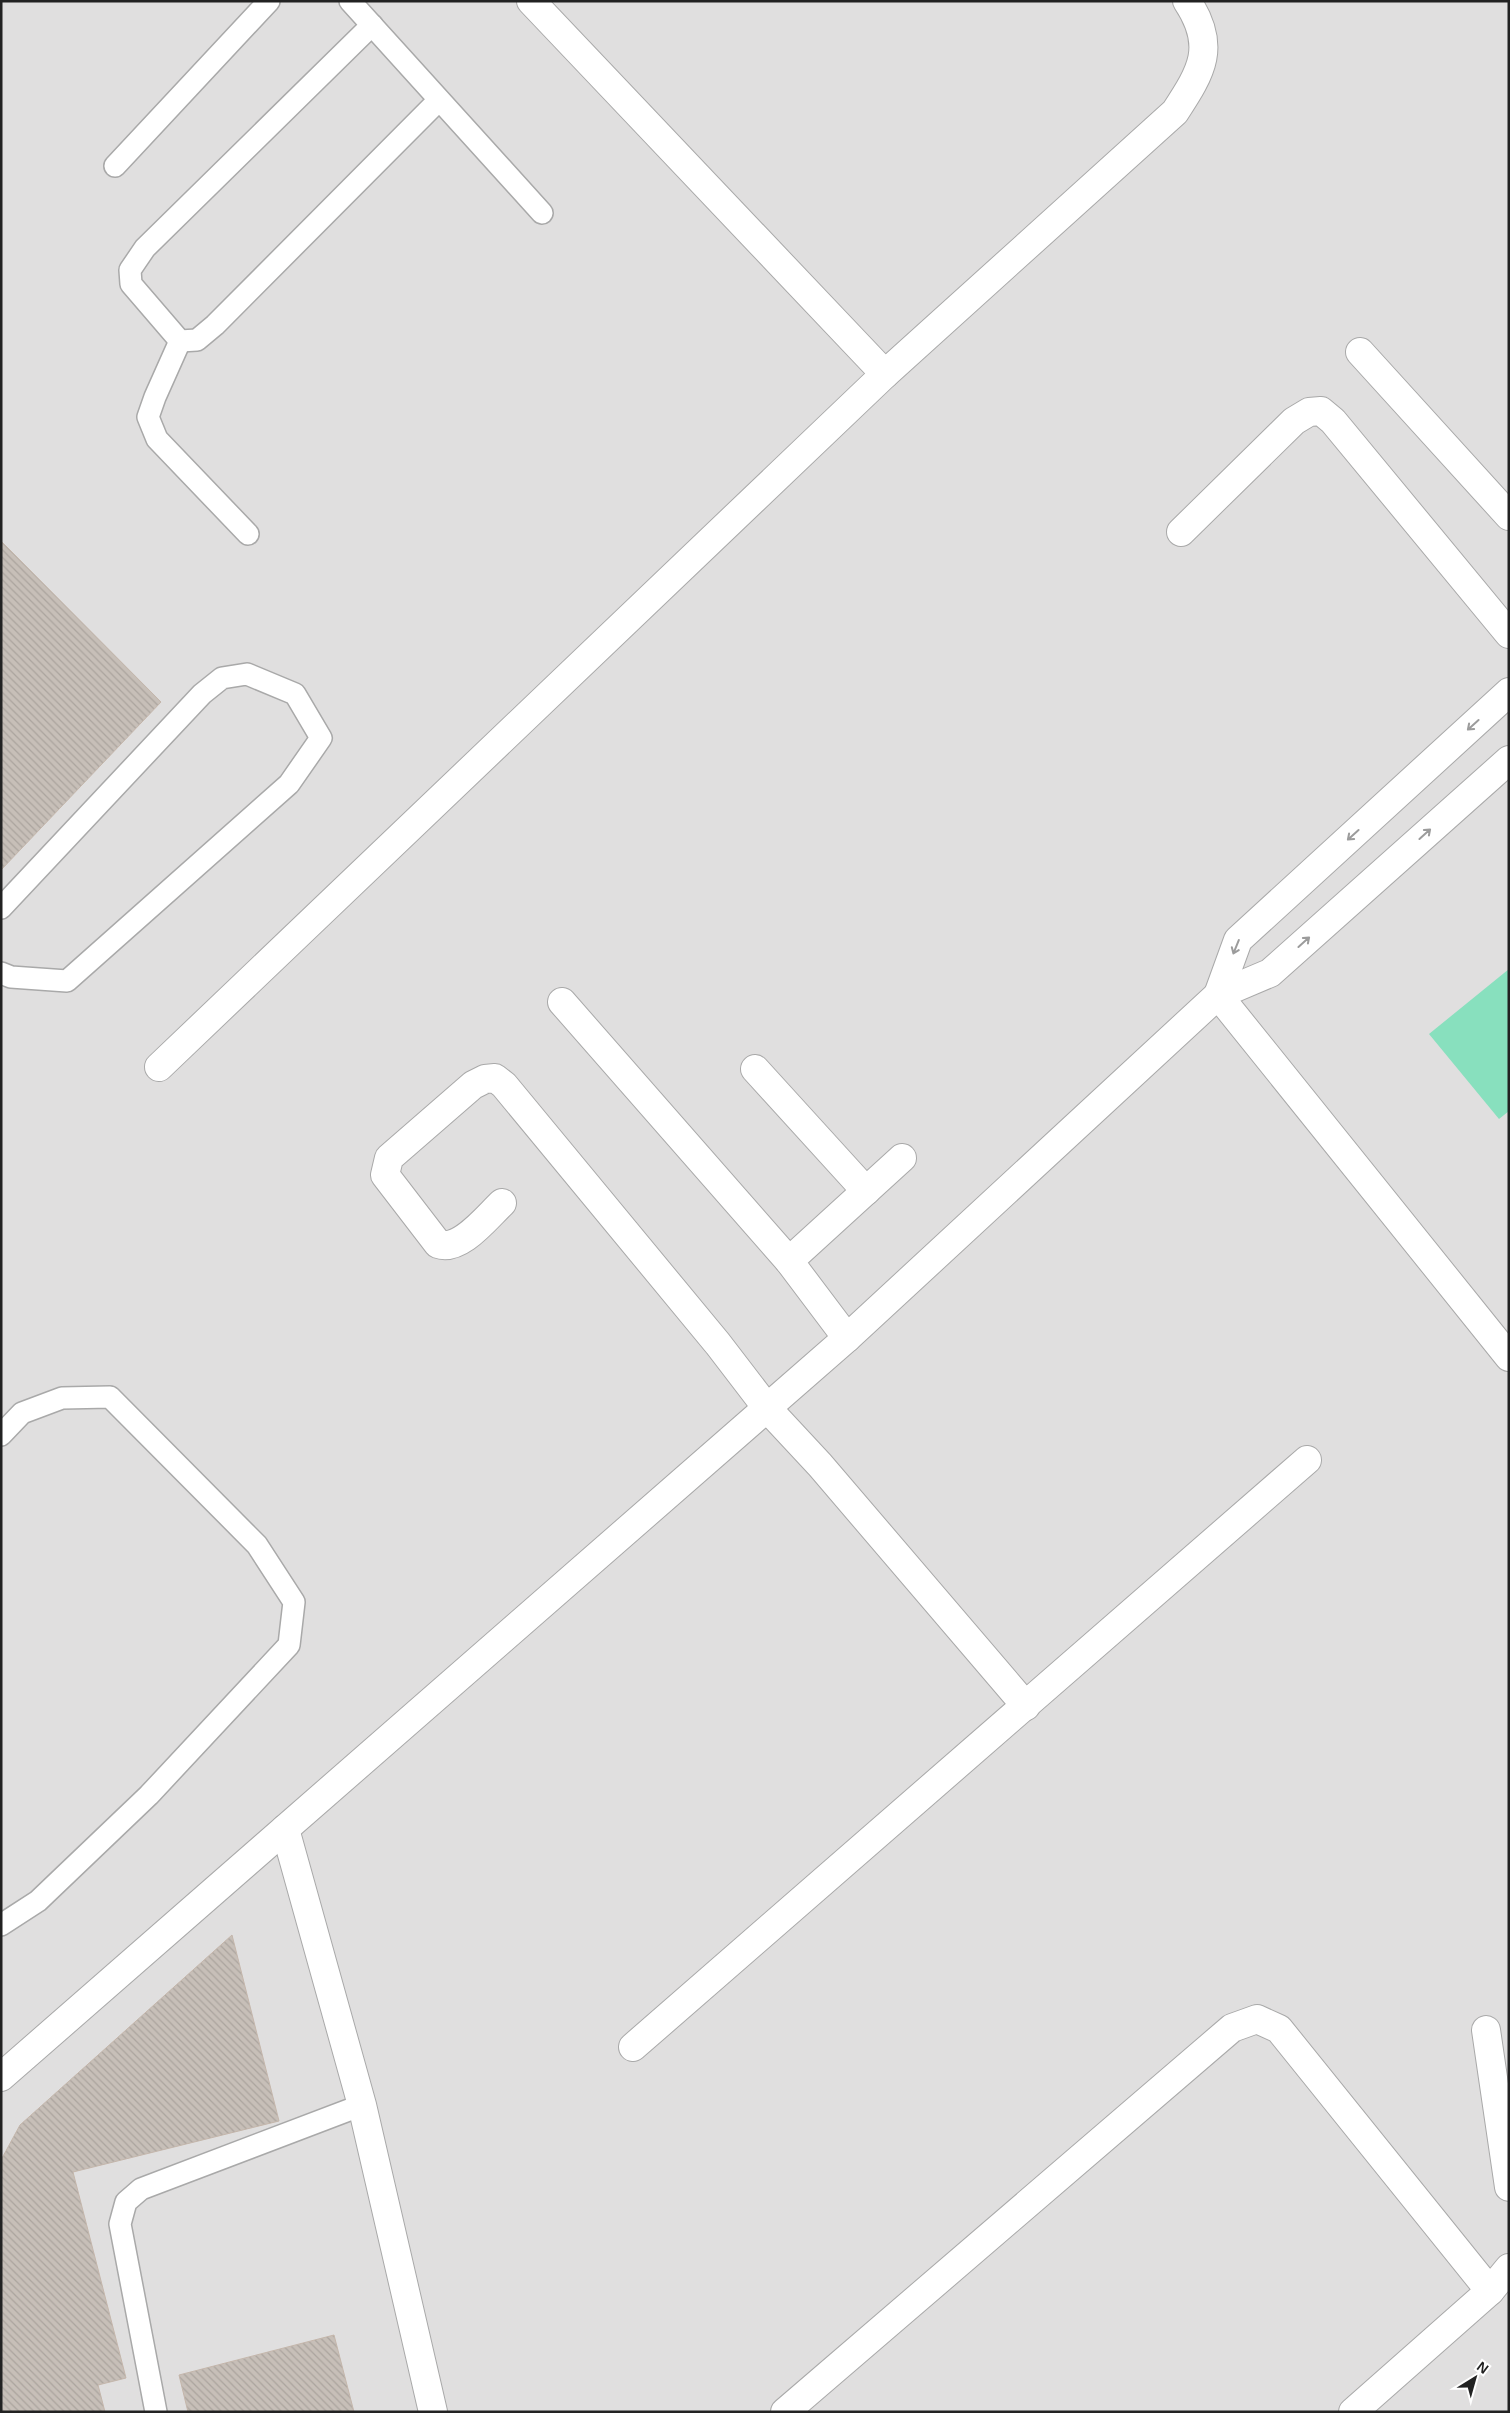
<svg xmlns="http://www.w3.org/2000/svg" width="1510" height="2413" font-family="Arial,sans-serif">
<style>
.residential{fill:#e0dfdf}
.pitch{fill:#88e0be}
.building{fill:url(#building-back-hatch);stroke:#c4b6ab}
.lines{fill:none;stroke-linecap:round;stroke-linejoin:round}
.service-casing{stroke:#a9a9a9;stroke-width:24}
.minor-casing{stroke:#a9a9a9;stroke-width:30}
.service{stroke:#fff;stroke-width:21}
.minor{stroke:#fff;stroke-width:28}
.oneway{stroke:#9c9c9c}
</style>
<defs>
<pattern id="building-back-hatch" width="6" height="6" patternUnits="userSpaceOnUse" patternTransform="scale(1.25)"><rect width="6" height="6" fill="#c7bfb8"/><path d="M-1 5l2 2M0 0l6 6M5-1l2 2" fill="none" stroke="#aba49e"/></pattern>
</defs>
<rect width="100%" height="100%" fill="#f2efe9"/>
<rect class="residential" x="1" y="1" width="1508" height="2411"/>
<polygon class="pitch" points="1509,969 1509,1111 1499,1119 1429,1034"/>
<g class="building">
<polygon points="1,541 161,702 1,870"/>
<polygon points="232,1935 279,2121 73,2172 126,2378 98,2385 105,2412 1,2412 1,2160 20,2125"/>
<polygon points="334,2335 354,2412 188,2412 179,2375"/>
</g>
<g class="lines">
<g class="service-casing">
<g id="service">
<polyline points="350,1 542,213"/>
<polyline points="372,25 145,248 130,270 131,284 180,341 197,340 215,325 439,100"/>
<polyline points="115,166 269,1"/>
<polyline points="180,341 155,397 148,417 157,439 248,534"/>
<polyline points="1,908 202,694 222,678 247,674 295,694 321,738 289,784 67,981 11,977 1,973"/>
<polyline points="1,1435 22,1413 62,1398 110,1397 257,1545 294,1602 289,1645 149,1795 38,1901 1,1925"/>
<polyline points="156,2412 120,2224 126,2202 141,2189 362,2105"/>
</g>
</g>
<g class="minor-casing">
<g id="minor">
<polyline points="531,1 885,374"/>
<polyline points="1360,352 1509,516"/>
<polyline points="1181,532 1294,421 1309,412 1321,411 1333,421 1509,634"/>
<polyline points="1218,995 1509,1357"/>
<polyline points="1218,995 1238,940 1509,692"/>
<polyline points="562,1002 789,1261 847,1338"/>
<path d="M159 1067 885 374 1175 112C1202 71 1217 46 1187 1"/>
<polyline points="755,1069 866,1191"/>
<path d="M502 1203C486 1218 460 1252 438 1244L385 1175 389 1158 473 1085 485 1079 495 1078 504 1085 718 1344 767 1408 820 1465 1026 1706"/>
<polyline points="789,1261 902,1158"/>
<polyline points="285,1829 362,2105 433,2412"/>
<polyline points="1486,2030 1509,2187"/>
<polyline points="633,2047 1307,1460"/>
<polyline points="1,2077 847,1338 1218,995 1270,973 1509,760"/>
<polyline points="785,2412 1232,2028 1257,2019 1279,2029 1490,2291"/>
<polyline points="1353,2412 1490,2291 1509,2268"/>
</g>
</g>
<use href="#service" class="service"/>
<use href="#minor" class="minor"/>
</g>
<defs><path id="oneway-shaft" d="M-6 0H5M1.5-3L5.5 0L1.5 3" fill="none" stroke-width="1.6" stroke-linecap="round" stroke-linejoin="round" transform="scale(1.25)"/></defs>
<g class="oneway">
<use href="#oneway-shaft" transform="translate(1473 725) rotate(138)"/>
<use href="#oneway-shaft" transform="translate(1425 834) rotate(-42)"/>
<use href="#oneway-shaft" transform="translate(1353 835) rotate(138)"/>
<use href="#oneway-shaft" transform="translate(1304 942) rotate(-42)"/>
<use href="#oneway-shaft" transform="translate(1236 947) rotate(112)"/>
</g>
<rect width="1510" height="2413" fill="none" stroke="#222222" stroke-width="5"/>
<g transform="translate(1475 2378) rotate(37)" stroke="#ffffff" stroke-width="4" paint-order="stroke">
<path d="M0-4L9 19L0 12L-9 19Z" fill="#222222"/>
<text y="-8" font-size="14" font-weight="bold" text-anchor="middle" fill="#222222">N</text>
</g>
</svg>
